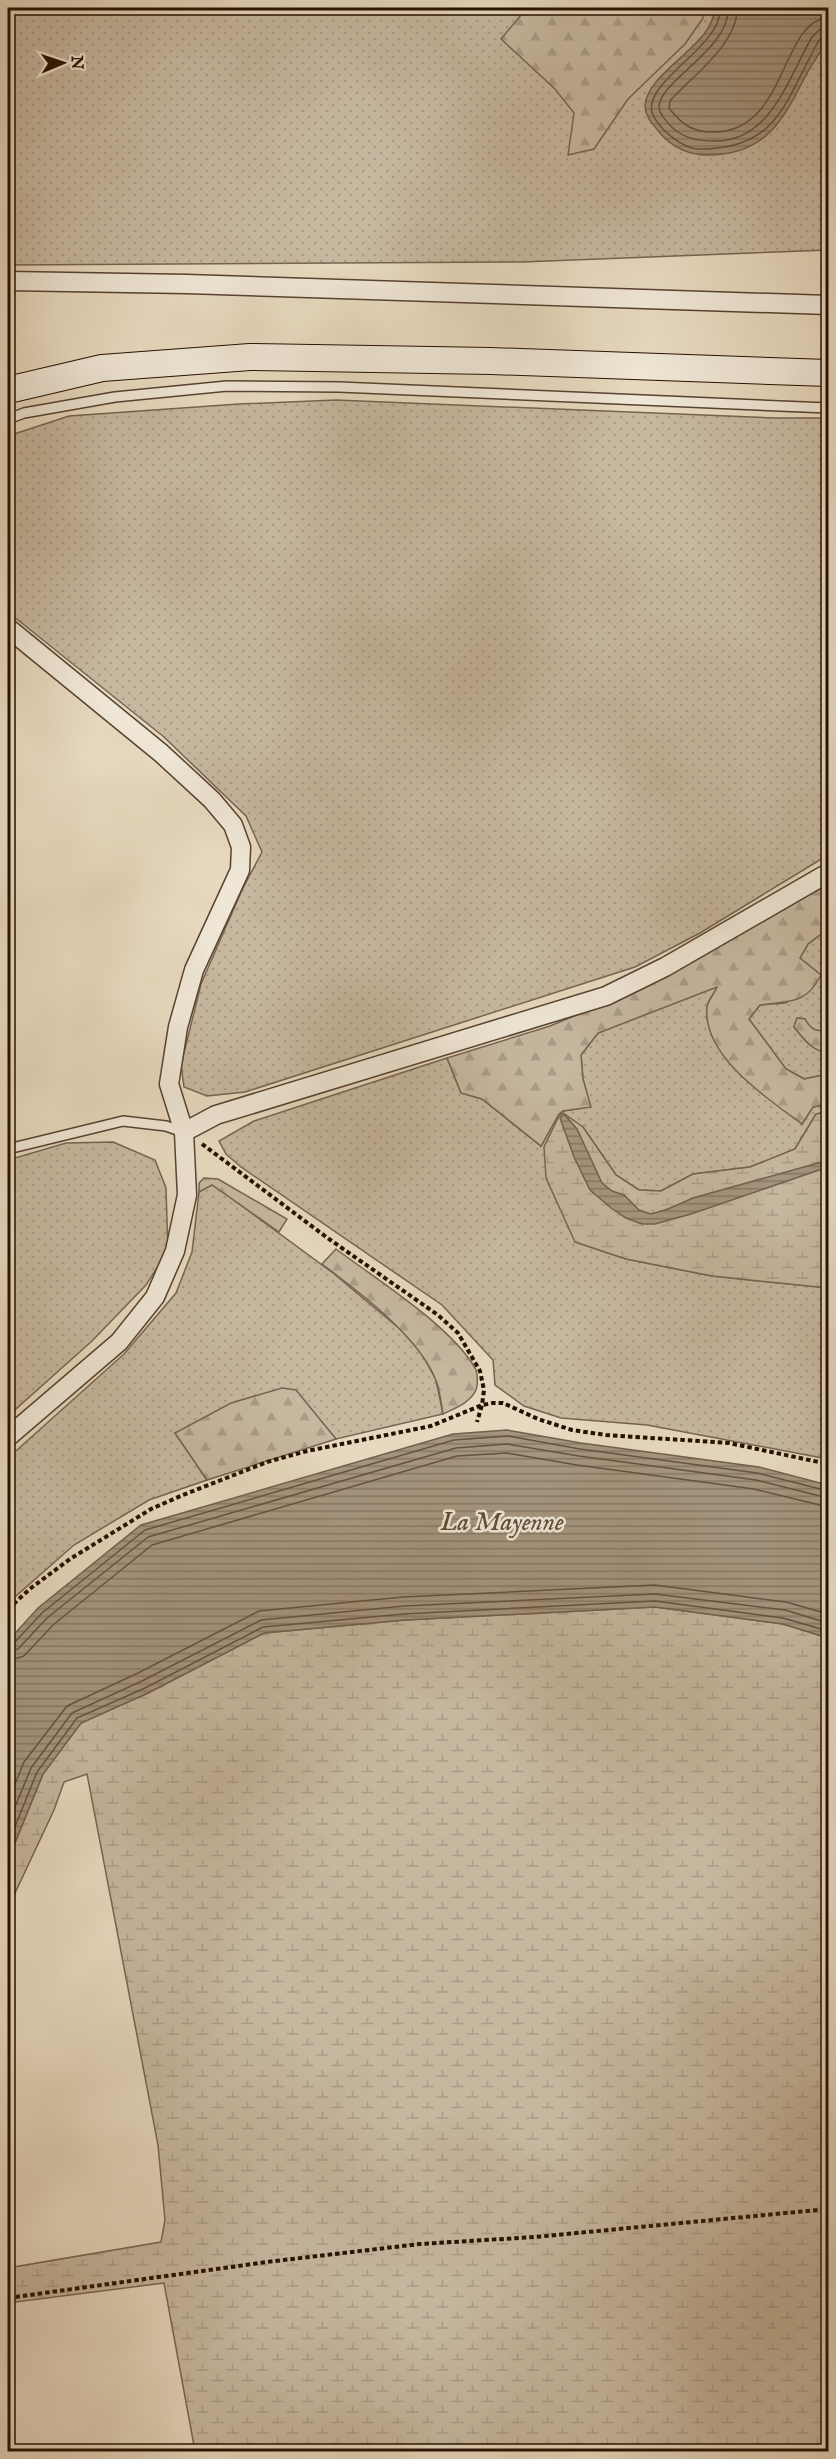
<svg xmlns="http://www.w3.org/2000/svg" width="836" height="2459" font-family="'IM FELL English',serif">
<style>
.grass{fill:url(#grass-dots);stroke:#766450;stroke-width:1.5}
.forest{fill:url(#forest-firs);stroke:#766450;stroke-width:1.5}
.wetland{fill:url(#wetland-marsh);stroke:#766450;stroke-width:1.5}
.water{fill:url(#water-rules);stroke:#72604c;stroke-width:1.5}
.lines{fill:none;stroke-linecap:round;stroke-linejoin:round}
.shore{stroke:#655240;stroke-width:1.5}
.lane-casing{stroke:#564230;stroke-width:12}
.street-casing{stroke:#564230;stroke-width:21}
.secondary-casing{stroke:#251001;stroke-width:28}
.path{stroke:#251001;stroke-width:4;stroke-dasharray:4.5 3;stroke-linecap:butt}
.lane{stroke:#efe6d5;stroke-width:9}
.street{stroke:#efe6d5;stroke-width:18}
.secondary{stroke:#efe6d5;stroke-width:26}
.labels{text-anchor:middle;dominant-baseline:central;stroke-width:5;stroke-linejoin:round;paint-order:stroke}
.water-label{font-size:26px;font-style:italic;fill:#5f4c39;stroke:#efe6d5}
</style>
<defs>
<pattern id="grass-dots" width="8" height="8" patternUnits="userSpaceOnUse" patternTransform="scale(1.5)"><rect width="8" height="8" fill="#c6b79f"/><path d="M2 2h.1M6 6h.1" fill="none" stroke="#aa9c87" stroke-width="1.8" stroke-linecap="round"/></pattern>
<pattern id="forest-firs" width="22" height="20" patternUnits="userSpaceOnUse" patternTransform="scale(1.5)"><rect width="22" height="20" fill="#c6b79f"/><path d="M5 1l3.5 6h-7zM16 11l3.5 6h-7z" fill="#aa9c87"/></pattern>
<pattern id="wetland-marsh" width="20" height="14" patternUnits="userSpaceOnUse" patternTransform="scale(1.5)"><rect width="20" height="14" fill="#c6b79f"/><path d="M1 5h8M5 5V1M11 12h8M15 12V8" fill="none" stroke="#aa9c87"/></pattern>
<pattern id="water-rules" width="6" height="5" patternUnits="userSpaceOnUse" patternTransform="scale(1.5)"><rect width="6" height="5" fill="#a5957e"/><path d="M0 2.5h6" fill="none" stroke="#867865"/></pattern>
</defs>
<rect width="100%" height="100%" fill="#e7d9bf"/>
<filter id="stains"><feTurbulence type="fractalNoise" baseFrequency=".00333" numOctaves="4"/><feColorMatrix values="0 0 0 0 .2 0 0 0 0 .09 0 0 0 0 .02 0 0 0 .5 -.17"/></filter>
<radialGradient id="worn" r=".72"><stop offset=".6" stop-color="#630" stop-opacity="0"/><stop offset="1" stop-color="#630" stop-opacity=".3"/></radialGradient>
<g class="grass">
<polygon points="8,8 828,8 828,250 522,262 8,265"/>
<polygon points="336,400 774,418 828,418 828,855 700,933 635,967 245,1092 207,1096 184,1087 181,1065 201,984 242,890 262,852 246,816 164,737 8,612 8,436 69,416 239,404"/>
<path d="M828 929V1030C816 1032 811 1030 805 1019L797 1018 794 1027C804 1039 812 1051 828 1053V1074L804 1079 786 1069 749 1019 760 1005 786 1003 821 975 799 959 808 944Z"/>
<path d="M718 986C715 992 708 1000 707 1006 701 1051 771 1097 802 1124L813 1107 828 1104V1112L816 1114 795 1149 750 1167 693 1174 661 1191 639 1190 616 1175 583 1127 575 1242 626 1259 712 1276 828 1288V1459L647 1425 561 1418 524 1406 495 1385 493 1360 442 1305 241 1167 226 1154 219 1141 254 1121 447 1058 461 1093 482 1099 541 1146 559 1114 563 1111 590 1107 583 1079 581 1055 598 1033Z"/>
<polygon points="113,1142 155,1160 166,1188 168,1251 146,1285 92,1341 8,1416 8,1160 66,1143"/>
<polygon points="212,1184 333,1273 401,1330 422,1354 436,1380 443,1414 336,1439 295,1390 175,1433 207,1480 149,1500 74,1545 8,1603 8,1458 124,1354 176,1293 192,1252 199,1192"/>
</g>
<g class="forest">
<polygon points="579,8 702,8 703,18 685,44 628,99 594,149 568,155 574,113 555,89 501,39 526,9"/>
<path d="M828 882V929L808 944 800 958 821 975C805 1006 790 1000 760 1005L749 1019 786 1069 804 1079 828 1074V1104L813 1107 802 1124C768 1099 702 1056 707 1007 708 1000 715 993 717 987L598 1033 581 1055 583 1079 591 1107 563 1111 559 1114 541 1146 482 1099 461 1093 447 1058 550 1026 647 986Z"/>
<path d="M797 1018 805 1019C811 1030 816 1032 828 1030V1053C812 1051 804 1039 794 1027Z"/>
<polygon points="204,1178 218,1179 287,1219 279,1232 212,1185 199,1192 199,1183"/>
<path d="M336 1249C376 1279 451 1326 475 1368 478 1373 478 1385 476 1390 470 1403 455 1408 443 1414 441 1402 440 1389 435 1378 417 1335 360 1293 322 1264Z"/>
<polygon points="282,1388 296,1390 336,1439 207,1480 175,1433 231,1403"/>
</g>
<g class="wetland">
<polygon points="828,1112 828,1288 712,1276 626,1259 575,1242 546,1178 544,1147 559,1116 563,1113 583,1127 616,1175 639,1190 661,1191 693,1174 750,1167 795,1149 816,1114"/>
<polygon points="655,1607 783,1624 828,1638 828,2451 195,2451 164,2283 8,2303 8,2268 161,2242 165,2220 158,2145 87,1774 64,1782 54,1810 8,1908 8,1860 43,1774 81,1723 148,1693 264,1633 405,1620"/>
</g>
<g class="water">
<path d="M714 8H828C829 16 831 31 827 39 822 51 813 62 806 75 783 120 766 155 708 155 690 155 673 148 660 133 654 125 645 117 645 106 647 71 716 44 714 8Z"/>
<polygon points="564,1114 577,1129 602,1183 612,1191 624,1195 639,1210 651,1214 668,1209 693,1198 818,1163 828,1162 828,1169 822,1169 691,1214 655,1224 642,1224 626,1218 611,1208 590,1190 574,1157 560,1118"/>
<polygon points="507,1430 581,1443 759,1467 828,1485 828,1638 783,1624 655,1607 405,1620 264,1633 148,1693 81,1723 43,1774 8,1860 8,1641 38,1608 141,1525 453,1434"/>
</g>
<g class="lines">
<g class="shore">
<path d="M720 8C723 47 639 83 653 115 660 130 683 149 699 149 778 150 785 101 818 42L823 36 828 35"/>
<path d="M728 8C730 49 659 81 659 107 659 114 670 126 675 130 687 139 699 141 714 141 771 142 788 78 812 37L819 30 828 27"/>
<path d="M737 8C738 44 692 76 670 101L669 108C682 125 694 133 715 132 787 131 781 20 828 18"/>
<polyline points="8,1644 14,1643 42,1613 145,1530 454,1440 508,1436 580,1449 757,1473 828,1491"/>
<polyline points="8,1652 18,1649 47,1618 148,1537 456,1448 507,1444 579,1456 756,1480 828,1498"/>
<polyline points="8,1661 24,1656 53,1625 152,1545 457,1456 507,1453 577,1465 754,1489 828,1507"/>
<polyline points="8,1801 24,1762 67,1706 138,1673 259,1611 403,1597 655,1585 786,1602 828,1614"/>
<polyline points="8,1824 31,1768 72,1713 142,1681 261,1620 404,1606 655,1594 785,1610 828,1623"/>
<polyline points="8,1844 37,1772 77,1718 145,1688 263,1627 404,1614 655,1601 783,1618 828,1631"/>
</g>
<g class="lane-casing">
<g id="lane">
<polyline points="8,419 24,413 115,397 227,386 339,387 828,408"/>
<polyline points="8,1149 123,1121 166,1126 183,1132"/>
</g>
</g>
<g class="street-casing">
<g id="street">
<polyline points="8,281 187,284 828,305"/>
<polyline points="8,628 161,753 212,800 233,825 241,847 240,870 194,970 178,1027 169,1084 184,1132 187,1195 175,1251 155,1297 119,1342 8,1437"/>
<polyline points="184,1132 216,1115 606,996 665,967 828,873"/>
</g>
</g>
<g class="secondary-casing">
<polyline id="secondary" points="8,390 102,368 250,357 491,361 828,373"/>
</g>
<g class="path">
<polyline points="202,1144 329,1239 438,1315 458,1333 480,1371 484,1390 482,1405 477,1422"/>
<polyline points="8,1609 31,1588 70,1559 151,1509 183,1495 267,1462 307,1451 431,1426 482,1405 493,1403 503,1403 538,1419 572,1430 606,1435 729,1443 828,1464"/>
<polyline points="8,2298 267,2262 420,2244 535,2237 828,2209"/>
</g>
<use href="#lane" class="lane"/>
<use href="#street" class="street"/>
<use href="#secondary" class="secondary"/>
</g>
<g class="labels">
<g class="water-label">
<text x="502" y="1522">La Mayenne</text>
</g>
</g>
<rect width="836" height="2459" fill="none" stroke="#e7d9bf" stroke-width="30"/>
<rect x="9" y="9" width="818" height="2441" fill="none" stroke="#251001" stroke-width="3"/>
<rect x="15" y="15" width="806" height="2429" fill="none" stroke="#251001" stroke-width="1.5"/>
<g transform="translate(63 63) rotate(88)" stroke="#efe6d5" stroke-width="4.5" paint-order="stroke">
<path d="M0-4.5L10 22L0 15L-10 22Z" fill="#251001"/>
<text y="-9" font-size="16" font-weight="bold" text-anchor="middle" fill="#251001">N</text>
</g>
<rect width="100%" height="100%" filter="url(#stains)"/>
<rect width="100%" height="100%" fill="url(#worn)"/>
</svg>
